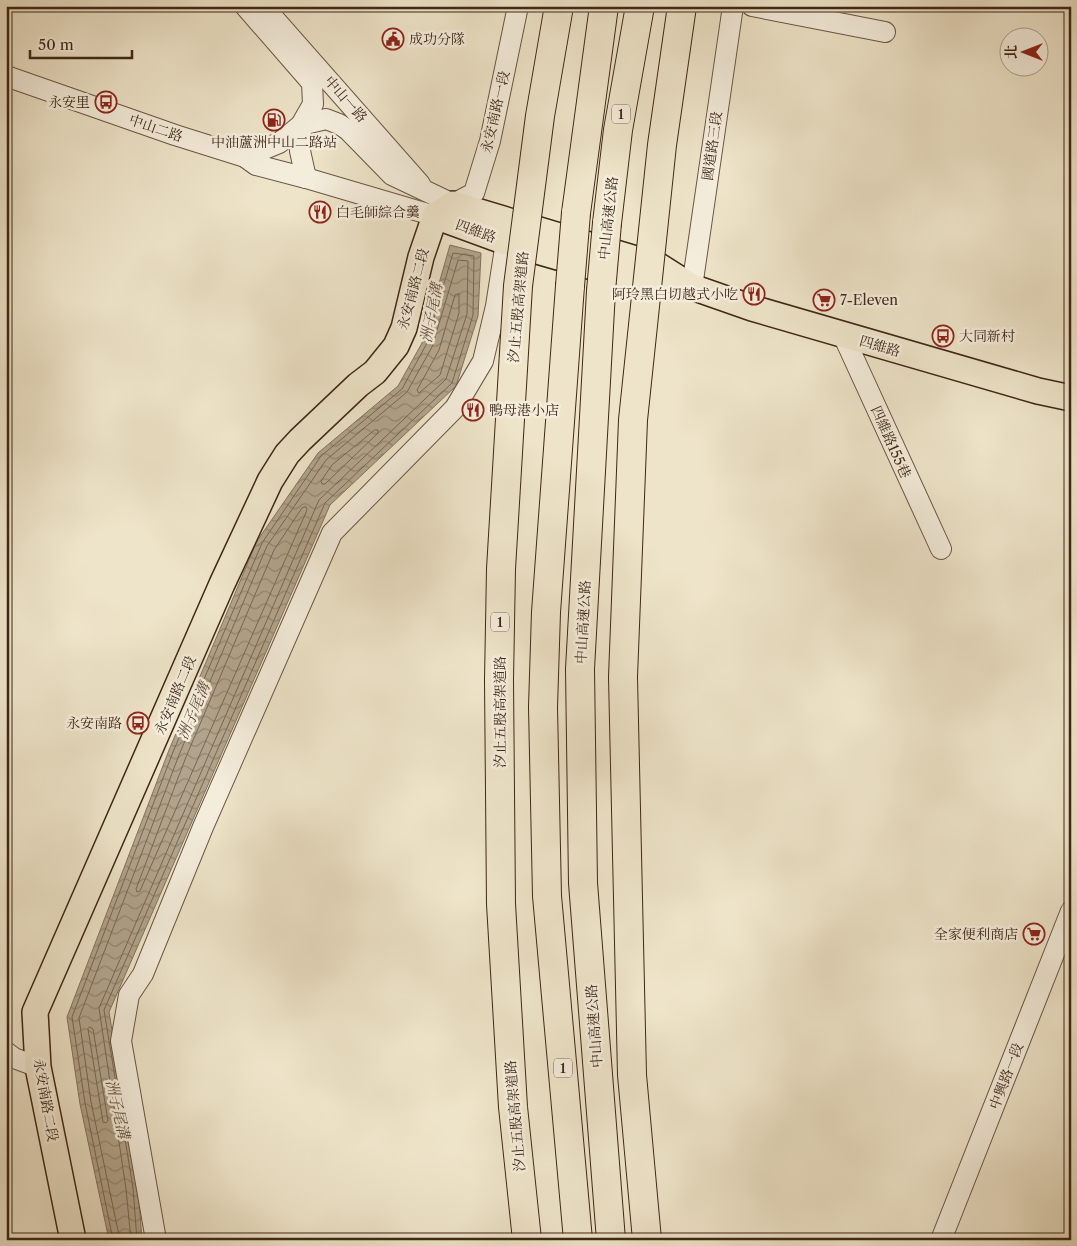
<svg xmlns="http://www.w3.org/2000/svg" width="1077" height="1246" font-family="'Libre Caslon Text','Noto Serif TC',serif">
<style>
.water{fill:url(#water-waves);stroke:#84725d}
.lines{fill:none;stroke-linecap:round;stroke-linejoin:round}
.shore{stroke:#786651;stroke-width:1}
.minor-casing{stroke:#6a5643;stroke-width:22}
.major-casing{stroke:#3e2716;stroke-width:28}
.highway-casing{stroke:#3e2716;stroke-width:30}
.minor{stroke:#f4eddc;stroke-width:20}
.major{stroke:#eee4c9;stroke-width:25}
.highway{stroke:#eee4c9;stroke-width:28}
.highway-bridge-casing{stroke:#3e2716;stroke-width:30;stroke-linecap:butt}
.highway-bridge{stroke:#eee4c9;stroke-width:28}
.labels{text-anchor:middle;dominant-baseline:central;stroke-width:5;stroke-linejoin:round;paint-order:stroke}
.shield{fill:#f4eddc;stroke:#756251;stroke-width:1}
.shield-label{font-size:12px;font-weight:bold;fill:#3e2716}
.poi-label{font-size:14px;fill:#3e2716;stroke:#f4eddc;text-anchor:start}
.street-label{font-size:14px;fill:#3e2716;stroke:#f4eddc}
.water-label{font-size:15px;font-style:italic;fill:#614c39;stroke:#f4eddc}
</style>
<defs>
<pattern id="water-waves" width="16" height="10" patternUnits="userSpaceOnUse" patternTransform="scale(1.25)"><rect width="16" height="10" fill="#b2a48c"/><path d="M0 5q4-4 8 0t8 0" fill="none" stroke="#928671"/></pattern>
</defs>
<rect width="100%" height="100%" fill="#eee4c9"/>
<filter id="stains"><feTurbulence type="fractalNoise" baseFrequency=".004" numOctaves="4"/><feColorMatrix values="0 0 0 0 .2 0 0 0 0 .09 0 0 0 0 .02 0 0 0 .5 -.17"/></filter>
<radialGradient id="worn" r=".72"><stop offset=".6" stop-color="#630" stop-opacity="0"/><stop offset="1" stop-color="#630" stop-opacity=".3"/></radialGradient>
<polygon class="water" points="450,245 481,253 478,316 456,386 330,505 109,1012 138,1187 142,1240 109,1240 80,1104 67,1017 169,750 257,541 318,453 398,386 422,343"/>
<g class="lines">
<g class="shore">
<polygon points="459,294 459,313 440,375 419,393 417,390 439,350 455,295"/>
<polygon points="375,430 378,430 378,433 325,484 322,484 321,481 332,465"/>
<polygon points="306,507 307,510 140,891 137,892 136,889 186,757 274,550 302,508"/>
<polygon points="90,1027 93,1029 108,1121 106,1123 103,1122 88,1029"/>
<polyline points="113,1240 85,1103 72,1017 173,752 262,543 321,456 402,389 426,345 453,253 474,256 473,315 452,383 325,503 104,1010 133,1188 137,1240"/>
<polyline points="120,1240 91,1102 79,1018 179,755 267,546 326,460 407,392 432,347 458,260 468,261 467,314 446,379 319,500 99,1008 126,1189 131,1240"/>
</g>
<g class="minor-casing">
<g id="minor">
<polyline points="245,6 312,83 313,104 301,125 279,143 245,157"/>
<polyline points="263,6 420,184"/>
<polyline points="752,6 885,32"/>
<polyline points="6,76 175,135 245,157 256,165 306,178 435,216"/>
<polyline points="301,125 326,119 339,124 348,130 392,175 453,204 474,193 490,141 518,6"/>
<polyline points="301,125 300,151 306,178"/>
<polyline points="692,287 733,6"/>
<polyline points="843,335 941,549"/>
<polyline points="6,1052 14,1058 38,1067"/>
<polyline points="156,1240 121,1041 129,995 143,974 203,827 332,533 455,408 483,361 496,306 506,242"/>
<polyline points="941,1240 1071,911"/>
</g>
</g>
<g class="major-casing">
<g id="major">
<polyline points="435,216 506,242 658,286 666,286"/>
<polyline points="73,1240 38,1067 35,1012 222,584 270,481 287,454 300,440 358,385 375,372 396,346 404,328 421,257 435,216 453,204 659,266 692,287 752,308 1038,391 1071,398"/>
</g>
</g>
<g class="highway-casing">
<g id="highway">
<polyline points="576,213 604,6"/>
<polyline points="607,223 618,130 640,6"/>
<polyline points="570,286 546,612 543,707 547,896 578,1240"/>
<polyline points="601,291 580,669 583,883 611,1240"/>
</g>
</g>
<use href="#minor" class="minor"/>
<use href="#major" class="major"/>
<use href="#highway" class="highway"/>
<g class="highway-bridge-casing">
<g id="highway-bridge">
<polyline points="570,286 576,213"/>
<polyline points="601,291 607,223"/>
<polyline points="527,1240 513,1107 501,904 499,680 501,569 518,286 540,116 559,6"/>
<polyline points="647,1240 632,1075 623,677 633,420 662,145 682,6"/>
</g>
</g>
<use href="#highway-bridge" class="highway-bridge"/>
</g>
<defs>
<g id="civic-ring" transform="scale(1.125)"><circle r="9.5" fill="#f4eddc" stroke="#8f2418" stroke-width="1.5"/><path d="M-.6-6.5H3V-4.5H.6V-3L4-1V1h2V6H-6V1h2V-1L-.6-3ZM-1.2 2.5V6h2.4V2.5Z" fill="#8f2418"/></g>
<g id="bus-ring" transform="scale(1.125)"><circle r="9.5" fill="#f4eddc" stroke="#8f2418" stroke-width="1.5"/><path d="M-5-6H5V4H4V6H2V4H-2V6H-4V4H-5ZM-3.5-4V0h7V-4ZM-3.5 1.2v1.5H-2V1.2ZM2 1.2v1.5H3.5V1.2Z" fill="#8f2418"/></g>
<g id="fuel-ring" transform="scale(1.125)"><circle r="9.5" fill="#f4eddc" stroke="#8f2418" stroke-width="1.5"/><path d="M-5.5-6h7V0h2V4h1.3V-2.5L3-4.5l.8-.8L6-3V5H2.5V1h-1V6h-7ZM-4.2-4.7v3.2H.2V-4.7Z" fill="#8f2418"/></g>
<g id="restaurant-ring" transform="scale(1.125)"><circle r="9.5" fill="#f4eddc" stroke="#8f2418" stroke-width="1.5"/><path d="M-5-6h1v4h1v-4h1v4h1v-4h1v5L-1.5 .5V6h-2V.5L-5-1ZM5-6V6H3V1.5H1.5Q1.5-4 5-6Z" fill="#8f2418"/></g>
<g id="supermarket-ring" transform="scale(1.125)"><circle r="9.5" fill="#f4eddc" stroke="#8f2418" stroke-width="1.5"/><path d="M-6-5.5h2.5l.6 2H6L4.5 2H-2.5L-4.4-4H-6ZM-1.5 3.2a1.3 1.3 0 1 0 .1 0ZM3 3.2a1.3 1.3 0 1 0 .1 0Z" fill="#8f2418"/></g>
</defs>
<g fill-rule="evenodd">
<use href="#civic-ring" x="393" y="39"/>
<use href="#bus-ring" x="106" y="102"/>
<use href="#fuel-ring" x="274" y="120"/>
<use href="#restaurant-ring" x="320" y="212"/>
<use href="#restaurant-ring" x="754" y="294"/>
<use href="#supermarket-ring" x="824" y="300"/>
<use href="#bus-ring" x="943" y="336"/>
<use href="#restaurant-ring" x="473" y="410"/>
<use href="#bus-ring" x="138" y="723"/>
<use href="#supermarket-ring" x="1034" y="934"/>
</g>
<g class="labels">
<g class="shield">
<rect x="612" y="104.5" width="18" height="19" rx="4"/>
<rect x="491" y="612.5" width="18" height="19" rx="4"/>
<rect x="554" y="1058.5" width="18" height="19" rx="4"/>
</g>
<g class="shield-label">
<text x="621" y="114">1</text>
<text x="500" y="622">1</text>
<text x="563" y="1068">1</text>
</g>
<g class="poi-label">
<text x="409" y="39">成功分隊</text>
<text x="90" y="102" text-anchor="end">永安里</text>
<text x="274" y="142" text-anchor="middle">中油蘆洲中山二路站</text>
<text x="336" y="212">白毛師綜合羹</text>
<text x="738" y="294" text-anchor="end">阿玲黑白切越式小吃</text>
<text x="840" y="300">7-Eleven</text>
<text x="959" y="336">大同新村</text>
<text x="489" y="410">鴨母港小店</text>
<text x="122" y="723" text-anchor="end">永安南路</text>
<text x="1018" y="934" text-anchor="end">全家便利商店</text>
</g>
<g class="street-label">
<text transform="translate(346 99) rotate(49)">中山一路</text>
<text transform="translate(495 112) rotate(-77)">永安南路一段</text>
<text transform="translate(156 128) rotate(19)">中山二路</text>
<text transform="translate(712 146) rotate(-82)">國道路三段</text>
<text transform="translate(608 218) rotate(-84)">中山高速公路</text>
<text transform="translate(476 231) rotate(20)">四維路</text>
<text transform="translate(413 289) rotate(-75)">永安南路二段</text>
<text transform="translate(518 307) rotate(-85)">汐止五股高架道路</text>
<text transform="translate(880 346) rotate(16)">四維路</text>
<text transform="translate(891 442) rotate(66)">四維路155巷</text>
<text transform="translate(583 622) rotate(-87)">中山高速公路</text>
<text transform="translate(175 695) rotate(-67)">永安南路二段</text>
<text transform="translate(500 712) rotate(-90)">汐止五股高架道路</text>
<text transform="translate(594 1026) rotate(-94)">中山高速公路</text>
<text transform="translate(1006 1076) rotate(-69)">中興路一段</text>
<text transform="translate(46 1100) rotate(80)">永安南路二段</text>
<text transform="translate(515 1116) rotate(-95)">汐止五股高架道路</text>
</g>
<g class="water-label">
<text transform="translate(431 313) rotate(-79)">洲子尾溝</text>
<text transform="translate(193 711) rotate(-67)">洲子尾溝</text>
<text transform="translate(118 1109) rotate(77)">洲子尾溝</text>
</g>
</g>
<rect width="1077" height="1246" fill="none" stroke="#eee4c9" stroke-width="25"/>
<rect x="8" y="8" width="1062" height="1231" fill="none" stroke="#3e2716" stroke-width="2.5"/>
<rect x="12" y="12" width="1052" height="1221" fill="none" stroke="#3e2716"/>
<g transform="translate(1024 52) rotate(270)"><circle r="24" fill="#f4eddc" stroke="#ab9e8d"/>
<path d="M0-4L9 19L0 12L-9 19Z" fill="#8f2418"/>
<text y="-8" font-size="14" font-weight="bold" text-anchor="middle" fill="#3e2716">北</text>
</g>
<path d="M30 50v8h102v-8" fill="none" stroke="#3e2716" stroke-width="2.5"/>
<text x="38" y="50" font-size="15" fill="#3e2716" stroke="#f4eddc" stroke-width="4" paint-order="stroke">50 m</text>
<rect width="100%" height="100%" filter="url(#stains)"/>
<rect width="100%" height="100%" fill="url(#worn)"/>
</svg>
